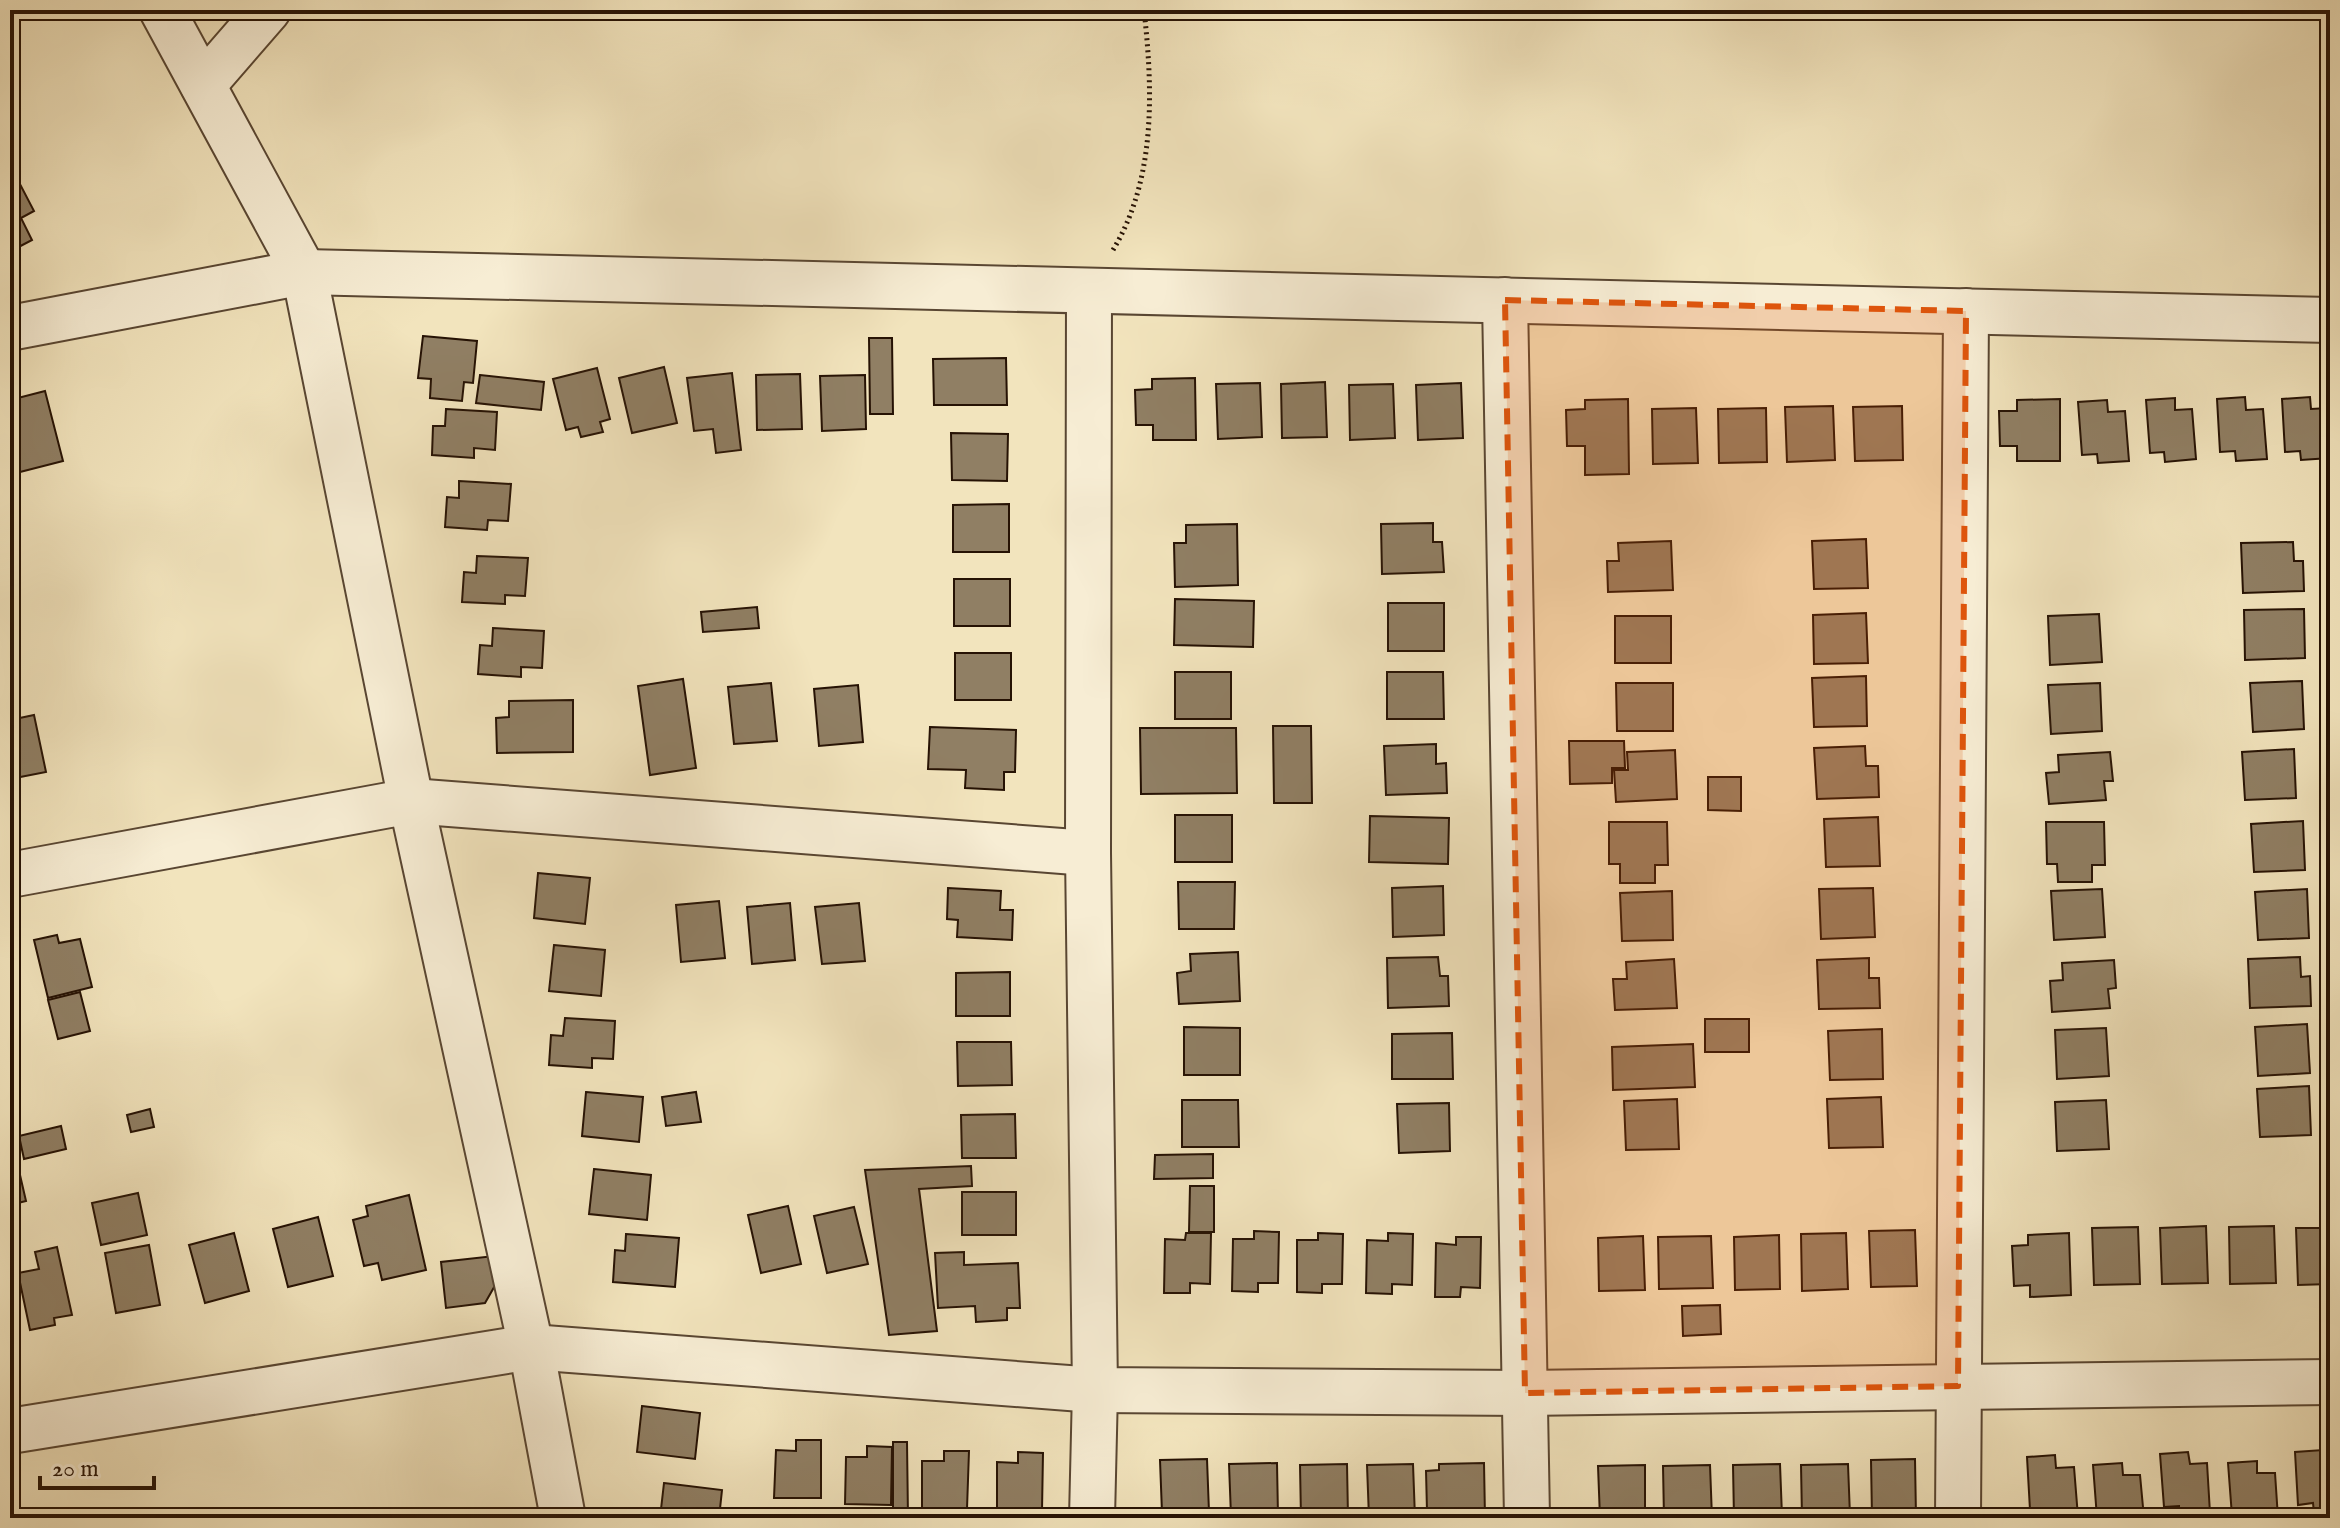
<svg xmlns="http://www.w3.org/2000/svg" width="2340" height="1528" font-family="'IM FELL English',serif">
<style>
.building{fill:#907f64;stroke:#261204;stroke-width:2}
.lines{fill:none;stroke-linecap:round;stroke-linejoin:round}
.minor-casing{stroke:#594632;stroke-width:48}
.path{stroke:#261204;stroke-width:5;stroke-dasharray:2 4;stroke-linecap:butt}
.minor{stroke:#f7edd4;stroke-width:44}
.marked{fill:#de550c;fill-opacity:0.2;stroke:#de550c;stroke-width:6;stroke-dasharray:16 10;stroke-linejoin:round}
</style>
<rect width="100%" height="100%" fill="#f2e4bd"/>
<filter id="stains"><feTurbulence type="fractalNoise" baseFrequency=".0025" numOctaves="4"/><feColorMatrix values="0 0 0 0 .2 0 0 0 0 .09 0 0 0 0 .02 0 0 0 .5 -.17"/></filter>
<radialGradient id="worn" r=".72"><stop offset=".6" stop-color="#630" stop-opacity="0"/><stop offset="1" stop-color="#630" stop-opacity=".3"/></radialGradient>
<g class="building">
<polygon points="10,165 34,211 21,218 32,240 11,251"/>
<polygon points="423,336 477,341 473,383 464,382 462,401 430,398 431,379 418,378"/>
<polygon points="869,338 892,338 893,414 870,414"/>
<polygon points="1006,358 1007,405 934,405 933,359"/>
<polygon points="664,367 677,423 632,433 619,378"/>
<polygon points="597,368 610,419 600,422 603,432 581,437 578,427 566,430 553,379"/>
<polygon points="732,373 741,450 716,453 713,429 694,431 687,378"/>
<polygon points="800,374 802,429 757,430 756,375"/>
<polygon points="480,375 544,382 541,410 476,403"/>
<polygon points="865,375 866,429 822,431 820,376"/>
<polygon points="1195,378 1196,440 1153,440 1153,425 1136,425 1135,390 1152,389 1152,379"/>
<polygon points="1325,382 1327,437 1282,438 1281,384"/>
<polygon points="1260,383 1262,437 1218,439 1216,384"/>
<polygon points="1461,383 1463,438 1418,440 1416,385"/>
<polygon points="1393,384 1395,438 1350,440 1349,385"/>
<polygon points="45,391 63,461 20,472 10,434 10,400"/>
<polygon points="2245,397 2246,410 2263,409 2267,459 2236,461 2235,451 2220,452 2217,399"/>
<polygon points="2310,397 2311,409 2328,408 2330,458 2301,460 2300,451 2285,452 2282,399"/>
<polygon points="2175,398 2175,410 2192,409 2196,459 2165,462 2164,452 2150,453 2146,400"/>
<polygon points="1628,399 1629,474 1585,475 1585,446 1567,446 1566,410 1585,409 1585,400"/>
<polygon points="2060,399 2060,461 2017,461 2017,446 2000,446 1999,411 2017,411 2017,400"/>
<polygon points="2107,400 2108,412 2125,411 2129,461 2098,463 2097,454 2082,455 2078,402"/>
<polygon points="1833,406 1835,460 1787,462 1785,407"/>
<polygon points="1902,406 1903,460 1855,461 1853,407"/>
<polygon points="1696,408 1698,463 1653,464 1652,409"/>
<polygon points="1766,408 1767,462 1719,463 1718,409"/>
<polygon points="446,409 497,412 495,450 474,448 474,458 432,455 433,426 445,426"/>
<polygon points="951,433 1008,434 1007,481 952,480"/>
<polygon points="459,481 511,484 508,521 488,520 487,530 445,527 447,497 459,498"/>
<polygon points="1009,504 1009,552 953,552 953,505"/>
<polygon points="1433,523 1433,542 1442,542 1444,572 1382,574 1381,524"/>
<polygon points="1237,524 1238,585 1175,587 1174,543 1186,543 1186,525"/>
<polygon points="1866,539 1868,588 1814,589 1812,541"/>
<polygon points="1671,541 1673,590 1608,592 1607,561 1619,561 1618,543"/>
<polygon points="2293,542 2294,561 2303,561 2304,591 2243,593 2241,543"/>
<polygon points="477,556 528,558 525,596 505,595 505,604 462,602 464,572 476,573"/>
<rect x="954" y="579" width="56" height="47"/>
<polygon points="1175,599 1254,601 1253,647 1174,645"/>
<rect x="1388" y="603" width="56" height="48"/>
<polygon points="757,607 759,628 703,632 701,612"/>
<polygon points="2304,609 2305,658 2245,660 2244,610"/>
<polygon points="1866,613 1868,663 1814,664 1813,615"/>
<polygon points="2099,614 2102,662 2050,665 2048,616"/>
<rect x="1615" y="616" width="56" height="47"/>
<polygon points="493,628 544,631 542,668 521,667 521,677 478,674 480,645 492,646"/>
<rect x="955" y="653" width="56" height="47"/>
<rect x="1175" y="672" width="56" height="47"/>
<polygon points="1387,672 1443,672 1444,719 1387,719"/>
<polygon points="1866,676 1867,726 1814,727 1812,678"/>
<polygon points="683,679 696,768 650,775 638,686"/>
<polygon points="2302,681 2304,729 2253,732 2250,683"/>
<polygon points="771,683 777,741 734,744 728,687"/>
<polygon points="1616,683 1673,683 1673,731 1617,731"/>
<polygon points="2100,683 2102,731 2051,734 2048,685"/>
<polygon points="858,685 863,742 819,746 814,689"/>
<polygon points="573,700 573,752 497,753 496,718 509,717 509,701"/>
<polygon points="34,715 46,772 10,779 10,720"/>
<polygon points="1273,726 1311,726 1312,803 1274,803"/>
<polygon points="930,727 1016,730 1015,772 1004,772 1004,790 965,788 966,770 928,769"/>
<polygon points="1140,728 1236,728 1237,793 1141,794"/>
<polygon points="1569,741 1624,741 1625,768 1612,768 1612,783 1570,784"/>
<polygon points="1436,744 1436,764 1446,763 1447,793 1386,795 1384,746"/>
<polygon points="1865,746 1866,766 1878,766 1879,797 1817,799 1814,748"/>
<polygon points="2294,749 2296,798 2245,800 2242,752"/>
<polygon points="1675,750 1677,799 1616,802 1614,770 1628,770 1627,752"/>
<polygon points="2110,752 2113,781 2104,781 2106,800 2049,804 2046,773 2059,772 2058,755"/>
<polygon points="1708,777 1741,777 1741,811 1708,810"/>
<rect x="1175" y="815" width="57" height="47"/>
<polygon points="1370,816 1449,818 1448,864 1369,862"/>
<polygon points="1878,817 1880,866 1826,867 1824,819"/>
<polygon points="2303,821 2305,870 2254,872 2251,824"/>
<polygon points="1609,822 1667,822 1668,865 1655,865 1655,883 1620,883 1620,864 1609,864"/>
<polygon points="2046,822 2104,822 2105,865 2092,865 2092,882 2058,882 2057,864 2047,864"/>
<polygon points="538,873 590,878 585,924 534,918"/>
<polygon points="1178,882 1235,882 1234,929 1179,929"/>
<polygon points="1443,886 1444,935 1393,937 1392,888"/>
<polygon points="948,888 1001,891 1000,910 1013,910 1012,940 957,937 958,920 947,919"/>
<polygon points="1873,888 1875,937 1821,939 1819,889"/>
<polygon points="2102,889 2105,937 2054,940 2051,891"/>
<polygon points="2307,889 2309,938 2258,940 2255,892"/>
<polygon points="1672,891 1673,940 1622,941 1620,893"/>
<polygon points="719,901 725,958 681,962 676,905"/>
<polygon points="790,903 795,960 752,964 747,907"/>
<polygon points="859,903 865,961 822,964 815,907"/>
<polygon points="57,935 59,943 80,939 92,987 48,998 34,940"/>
<polygon points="554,945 605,950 601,996 549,991"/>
<polygon points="1238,952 1240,1001 1179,1004 1177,973 1191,971 1190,954"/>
<polygon points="1438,957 1440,976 1448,976 1449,1006 1388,1008 1387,958"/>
<polygon points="2300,957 2301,977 2310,976 2311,1006 2250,1008 2248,959"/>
<polygon points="1869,958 1869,978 1879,978 1880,1008 1819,1009 1817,960"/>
<polygon points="1674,959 1677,1008 1615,1010 1613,979 1627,979 1626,962"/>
<polygon points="2114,960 2116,988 2108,989 2110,1008 2052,1012 2050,981 2063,980 2062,963"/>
<polygon points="1010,972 1010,1016 956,1016 956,973"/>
<polygon points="80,992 90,1031 58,1039 48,1000"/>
<polygon points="565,1018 615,1021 613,1059 592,1058 592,1068 549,1065 551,1035 563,1036"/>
<rect x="1705" y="1019" width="44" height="33"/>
<polygon points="2307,1024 2310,1073 2258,1076 2255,1027"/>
<polygon points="1184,1027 1240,1028 1240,1075 1184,1075"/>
<polygon points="2106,1028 2109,1076 2057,1079 2055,1030"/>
<polygon points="1882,1029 1883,1079 1830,1080 1828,1031"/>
<polygon points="1452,1033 1453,1079 1392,1079 1392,1034"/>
<polygon points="957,1042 1011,1042 1012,1085 958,1086"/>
<polygon points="1693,1044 1695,1087 1613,1090 1612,1047"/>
<polygon points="2309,1086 2311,1135 2260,1137 2257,1089"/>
<polygon points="586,1092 643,1097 639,1142 582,1136"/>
<polygon points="696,1092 701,1122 666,1126 662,1097"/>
<polygon points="1881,1097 1883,1147 1829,1148 1827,1099"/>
<polygon points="1677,1099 1679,1149 1626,1150 1624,1101"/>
<polygon points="1182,1100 1238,1100 1239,1147 1182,1147"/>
<polygon points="2106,1100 2109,1149 2057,1151 2055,1102"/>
<polygon points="1449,1103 1450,1151 1399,1153 1397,1104"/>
<polygon points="150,1109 154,1127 131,1132 127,1115"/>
<polygon points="1015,1114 1016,1158 962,1158 961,1115"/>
<polygon points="61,1126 66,1149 24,1159 19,1136"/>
<polygon points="1213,1154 1213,1178 1154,1179 1155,1155"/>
<polygon points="17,1162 26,1201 10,1205 10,1163"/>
<polygon points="971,1166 972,1186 919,1189 937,1331 889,1335 865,1170"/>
<polygon points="594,1169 651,1175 647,1220 589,1214"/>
<polygon points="1190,1186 1214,1186 1214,1232 1189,1232"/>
<rect x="962" y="1192" width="54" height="43"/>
<polygon points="138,1193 147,1235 101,1245 92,1203"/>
<polygon points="409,1195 426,1270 382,1280 378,1263 364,1266 353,1220 368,1216 366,1206"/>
<polygon points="788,1206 801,1264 761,1273 748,1215"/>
<polygon points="854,1207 868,1264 827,1273 814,1216"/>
<polygon points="318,1217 333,1276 288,1287 273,1229"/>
<polygon points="2206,1226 2208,1283 2162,1284 2160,1228"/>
<polygon points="2274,1226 2276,1283 2230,1284 2229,1227"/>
<polygon points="2138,1227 2140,1284 2094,1285 2092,1228"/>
<polygon points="2296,1228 2330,1228 2330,1284 2298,1285"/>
<polygon points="1915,1230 1917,1286 1871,1287 1869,1231"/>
<polygon points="1254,1231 1279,1232 1278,1283 1258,1283 1258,1292 1232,1291 1233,1239 1254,1239"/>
<polygon points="234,1233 249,1291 205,1303 189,1245"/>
<polygon points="1186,1233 1211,1233 1210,1284 1190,1283 1190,1293 1164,1293 1165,1239 1185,1240"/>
<polygon points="1318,1233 1343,1234 1342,1284 1322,1284 1322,1293 1297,1292 1297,1240 1318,1240"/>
<polygon points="1388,1233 1413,1234 1412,1285 1392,1284 1392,1294 1366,1293 1367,1240 1388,1241"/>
<polygon points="1846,1233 1848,1289 1802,1291 1801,1234"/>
<polygon points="2069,1233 2071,1295 2030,1297 2030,1285 2014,1286 2012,1246 2028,1245 2028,1235"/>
<polygon points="626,1234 679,1238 675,1287 613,1282 615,1250 625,1251"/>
<polygon points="1779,1235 1780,1289 1735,1290 1734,1237"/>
<polygon points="1643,1236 1645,1290 1599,1291 1598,1238"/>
<polygon points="1711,1236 1713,1288 1659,1289 1658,1237"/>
<polygon points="1456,1237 1481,1237 1480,1288 1461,1287 1460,1297 1435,1297 1436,1243 1456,1245"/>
<polygon points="149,1245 160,1305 116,1313 105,1253"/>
<polygon points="57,1247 72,1315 54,1318 55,1325 30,1330 18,1273 39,1269 35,1252"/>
<polygon points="964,1252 964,1265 1018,1263 1020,1308 1007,1308 1007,1320 976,1322 975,1306 938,1308 935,1253"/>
<polygon points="494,1256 497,1282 485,1303 446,1308 441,1262"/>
<polygon points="1720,1305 1721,1334 1683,1336 1682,1306"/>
<polygon points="642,1406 700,1413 695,1459 637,1452"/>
<polygon points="796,1440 821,1440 821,1498 774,1498 776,1450 796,1451"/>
<polygon points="893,1442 907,1442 908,1518 893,1518"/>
<polygon points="867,1446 892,1447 891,1505 845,1504 846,1457 867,1457"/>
<polygon points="2323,1450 2324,1462 2330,1462 2330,1512 2314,1513 2313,1503 2298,1505 2295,1452"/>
<polygon points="944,1451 969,1451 967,1509 922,1508 922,1461 944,1461"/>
<polygon points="1018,1452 1043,1453 1042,1511 997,1510 997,1462 1018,1463"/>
<polygon points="2188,1452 2190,1464 2207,1463 2210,1513 2179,1515 2179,1506 2164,1507 2160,1454"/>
<polygon points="2055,1455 2056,1468 2074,1467 2078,1517 2046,1518 2045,1509 2030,1510 2027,1457"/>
<polygon points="1207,1459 1209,1512 1162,1513 1160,1460"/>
<polygon points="1915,1459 1916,1517 1872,1517 1871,1460"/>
<polygon points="2257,1461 2257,1473 2275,1473 2278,1518 2232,1516 2228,1463"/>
<polygon points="1277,1463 1278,1516 1231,1516 1229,1464"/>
<polygon points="1484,1463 1485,1518 1440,1518 1440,1511 1427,1511 1426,1471 1439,1470 1439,1464"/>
<polygon points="2122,1463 2123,1475 2140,1475 2144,1518 2097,1518 2093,1465"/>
<polygon points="1347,1464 1348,1517 1301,1518 1300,1465"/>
<polygon points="1413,1464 1415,1518 1369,1518 1367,1465"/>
<polygon points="1780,1464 1782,1516 1734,1518 1733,1465"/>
<polygon points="1848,1464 1850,1516 1802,1518 1801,1465"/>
<polygon points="1645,1465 1645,1517 1600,1518 1598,1466"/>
<polygon points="1710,1465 1712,1518 1664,1518 1663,1466"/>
<polygon points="664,1483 722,1490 719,1518 660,1518"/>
<polygon points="1216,1515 1216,1518 1162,1518 1162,1517"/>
</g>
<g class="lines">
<g class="minor-casing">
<g id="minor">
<polyline points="162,10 304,272 411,801 531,1347 563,1518"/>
<polyline points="203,85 268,10"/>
<polyline points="1089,291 1088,853 1095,1390 1092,1518"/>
<polyline points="1505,300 1527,1518"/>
<polyline points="10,328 304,272 2330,320"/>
<polyline points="10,875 411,801 1088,853"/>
<polyline points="10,1431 531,1347 1095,1390 1525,1393 2330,1382"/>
<polyline points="1958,1518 1966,311"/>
</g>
</g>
<path class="path" d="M1113 250C1156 179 1153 90 1144 10"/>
<use href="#minor" class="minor"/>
</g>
<path class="marked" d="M1505 300 1966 311 1958 1386 1525 1393Z"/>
<rect width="2340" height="1528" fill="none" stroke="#f2e4bd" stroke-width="40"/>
<rect x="12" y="12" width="2316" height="1504" fill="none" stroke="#261204" stroke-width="4"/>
<rect x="20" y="20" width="2300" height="1488" fill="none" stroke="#261204" stroke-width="2"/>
<path d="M40 1476v12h114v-12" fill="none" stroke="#261204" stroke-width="4"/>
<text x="52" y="1476" font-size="24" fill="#261204" stroke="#f7edd4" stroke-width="6" paint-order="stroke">20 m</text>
<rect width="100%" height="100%" filter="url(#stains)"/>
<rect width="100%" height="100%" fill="url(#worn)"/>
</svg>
